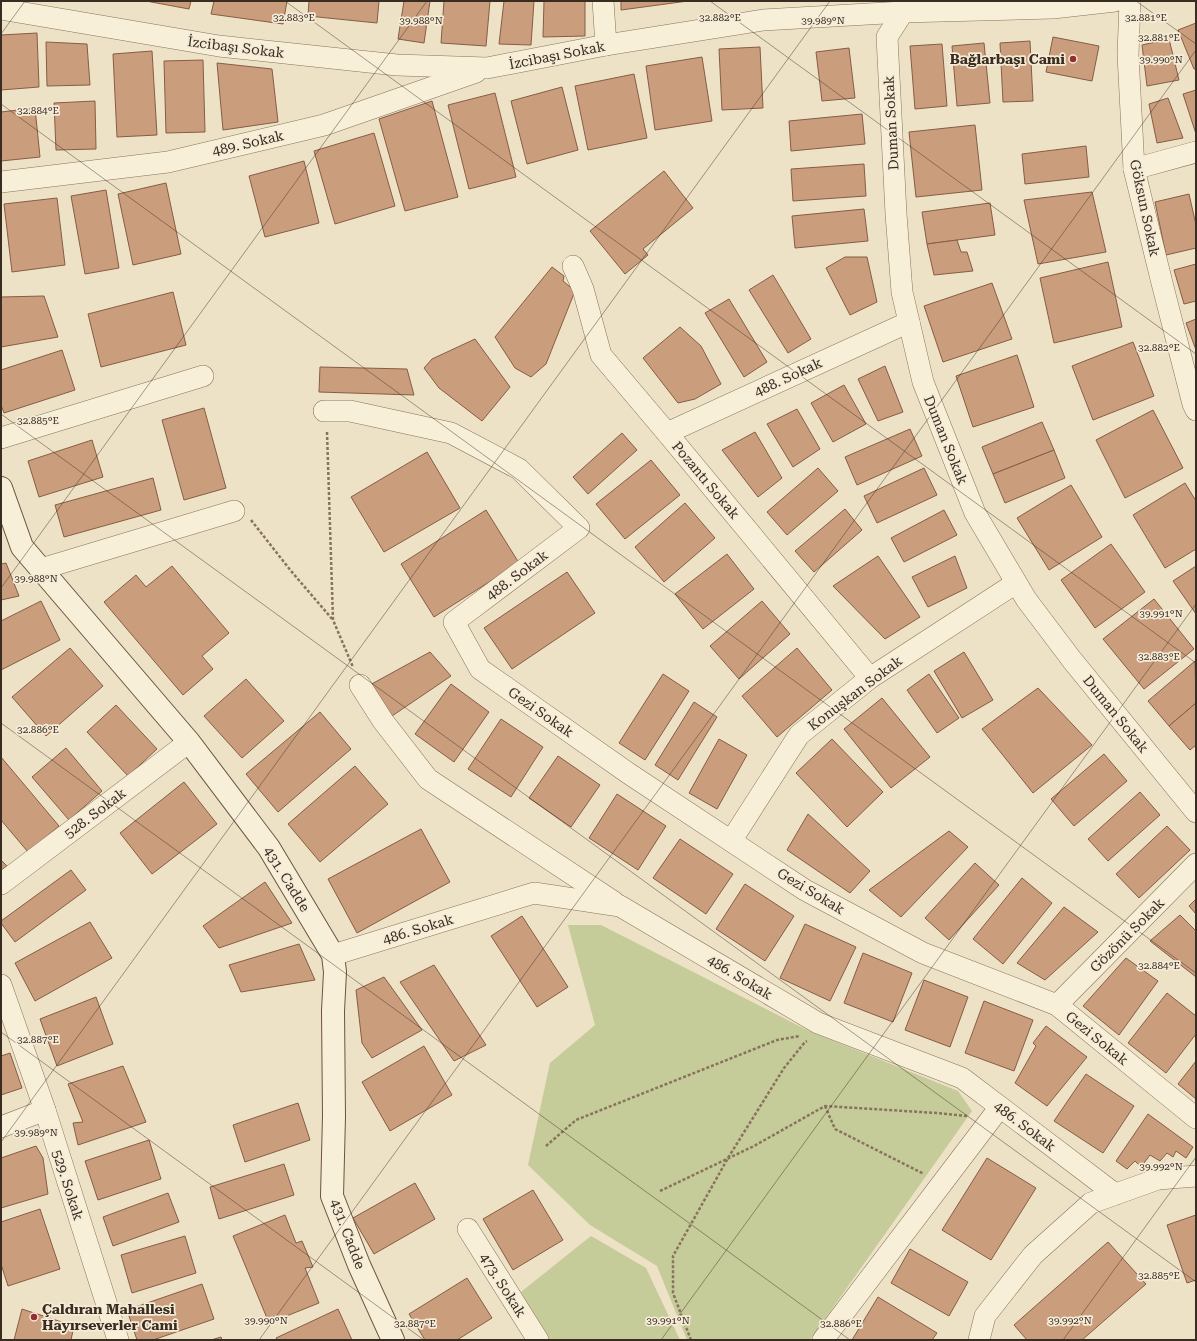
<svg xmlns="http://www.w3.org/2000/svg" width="1197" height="1341" font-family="'Roboto Serif',serif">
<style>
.green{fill:#c6cb9a}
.building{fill:#ca9d7d;stroke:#865d43}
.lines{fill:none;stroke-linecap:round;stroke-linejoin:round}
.street-casing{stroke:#88735c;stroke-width:22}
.secondary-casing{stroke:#6a543f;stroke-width:24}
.path{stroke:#88735c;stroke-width:2.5;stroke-dasharray:3 2;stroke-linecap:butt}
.street{stroke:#f8efd9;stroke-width:21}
.secondary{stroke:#f8efd9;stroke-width:22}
.ticks{fill:none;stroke:#392c20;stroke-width:1;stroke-opacity:0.45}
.poi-dot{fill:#952e30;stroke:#f5ebd6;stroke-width:1.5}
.labels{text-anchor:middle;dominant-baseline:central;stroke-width:3.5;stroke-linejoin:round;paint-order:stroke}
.street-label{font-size:14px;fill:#392c20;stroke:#f5ebd6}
.poi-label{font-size:14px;font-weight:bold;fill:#392c20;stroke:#f5ebd6;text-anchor:end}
.ticks-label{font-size:10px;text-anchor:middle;fill:#392c20;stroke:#f5ebd6;stroke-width:3.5;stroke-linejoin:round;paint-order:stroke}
</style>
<rect width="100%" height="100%" fill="#ede1c6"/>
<g class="green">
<polygon points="568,925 601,925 809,1031 958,1091 972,1111 810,1340 687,1340 657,1266 590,1225 528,1165 550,1063 595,1025"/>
<polygon points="591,1236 646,1268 680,1340 550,1340 521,1292"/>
</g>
<g class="building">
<polygon points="146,1 191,1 189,9"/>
<polygon points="214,1 287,1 283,24 211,14"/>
<polygon points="309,1 379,1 377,23 308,16"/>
<polygon points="404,1 430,1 424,43 398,39"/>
<polygon points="444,1 490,1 486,46 441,43"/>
<polygon points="504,1 534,1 531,45 499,44"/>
<polygon points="544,1 585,1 585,36 543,37"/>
<polygon points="621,1 688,1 621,10"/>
<polygon points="1196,23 1196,69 1194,69 1178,30"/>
<polygon points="37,33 39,87 1,90 1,35"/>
<polygon points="1053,37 1099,46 1092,81 1046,72"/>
<polygon points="1169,39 1179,80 1147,86 1142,45"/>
<polygon points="1030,41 1033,101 1003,102 1000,43"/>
<polygon points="46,42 87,44 90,85 47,86"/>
<polygon points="984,43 990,103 957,106 952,46"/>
<polygon points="942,44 947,106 915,109 910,46"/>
<polygon points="760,47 763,108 722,110 719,49"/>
<polygon points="849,48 855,98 822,101 816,52"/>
<polygon points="152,51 157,135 117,137 113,54"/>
<polygon points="702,57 712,121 655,130 646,66"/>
<polygon points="203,60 205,132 166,133 164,61"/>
<polygon points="217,63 272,69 278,122 223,130"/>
<polygon points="634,74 647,138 588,150 575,86"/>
<polygon points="562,87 578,150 527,164 511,101"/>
<polygon points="1196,90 1196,134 1183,94"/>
<polygon points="495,93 516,177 469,189 448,105"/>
<polygon points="1168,98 1183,138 1157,143 1149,104"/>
<polygon points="95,101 96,149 56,150 54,103"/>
<polygon points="432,101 458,197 405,211 379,119"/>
<polygon points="35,108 40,157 1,161 1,112"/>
<polygon points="862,114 865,144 791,151 789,121"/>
<polygon points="975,125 982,190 916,197 909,132"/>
<polygon points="374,133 395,206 335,224 314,151"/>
<polygon points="1086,146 1089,177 1025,184 1022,154"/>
<polygon points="304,161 319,223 265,237 249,176"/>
<polygon points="864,164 866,196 793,201 791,169"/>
<polygon points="664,171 693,208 643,249 648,255 625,274 590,231"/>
<polygon points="166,183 181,254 133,265 118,194"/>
<polygon points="106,190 119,268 85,274 71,196"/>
<polygon points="1092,192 1106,252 1038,264 1024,200"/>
<polygon points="1189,194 1196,225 1196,248 1166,255 1155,202"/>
<polygon points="57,198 65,265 12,272 4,204"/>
<polygon points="990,203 995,235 927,244 922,212"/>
<polygon points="864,209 868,241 795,248 792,216"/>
<polygon points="957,240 961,252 967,252 973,271 934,275 927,244"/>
<polygon points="845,257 867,257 877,302 850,315 826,268"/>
<polygon points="1108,262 1122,327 1054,343 1040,278"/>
<polygon points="1196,264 1196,301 1184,304 1174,270"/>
<polygon points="552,267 564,276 563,281 575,291 546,364 531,377 515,368 495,337"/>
<polygon points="773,275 811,339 788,353 749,290"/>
<polygon points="992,283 1012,339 943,362 924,306"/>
<polygon points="173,292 186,345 101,367 88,314"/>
<polygon points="44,296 58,337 1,347 1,297"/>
<polygon points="729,299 767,362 744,377 705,313"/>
<polygon points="1196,319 1196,350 1186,323"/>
<polygon points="680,327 701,346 721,384 695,399 678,403 643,358"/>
<polygon points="475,339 510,387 482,421 439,388 424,368 432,359"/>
<polygon points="1133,342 1154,396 1093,420 1072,366"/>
<polygon points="62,350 75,390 4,413 1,405 1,370"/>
<polygon points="1017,355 1034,407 973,427 956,376"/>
<polygon points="885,366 903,412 878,421 858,379"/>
<polygon points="320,367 407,369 414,395 319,392"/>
<polygon points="844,385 866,424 833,442 811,403"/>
<polygon points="204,408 226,488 184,500 162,420"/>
<polygon points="797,409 820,449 793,467 767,424"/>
<polygon points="1153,410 1183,468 1125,498 1096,440"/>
<polygon points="1042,422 1054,450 993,474 982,447"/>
<polygon points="910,429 922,456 857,485 845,457"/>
<polygon points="755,432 782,478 758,497 722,450"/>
<polygon points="622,433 637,450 588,494 573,477"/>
<polygon points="92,440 103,477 39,497 28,461"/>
<polygon points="1054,450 1065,478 1005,503 993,474"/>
<polygon points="427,452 460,508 384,552 351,497"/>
<polygon points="651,460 680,495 625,539 596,504"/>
<polygon points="818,468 838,491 787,535 767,512"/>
<polygon points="924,468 937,495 877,523 864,496"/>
<polygon points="153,478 161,510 64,537 55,505"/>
<polygon points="1185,483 1196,501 1196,549 1165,568 1133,515"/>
<polygon points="1071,485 1102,537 1049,570 1017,518"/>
<polygon points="685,503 715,538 664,582 635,547"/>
<polygon points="845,509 862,530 814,572 795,551"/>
<polygon points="486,510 519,563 434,617 401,564"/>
<polygon points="944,510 957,535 904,562 891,538"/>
<polygon points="1111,544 1145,592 1095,628 1061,580"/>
<polygon points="727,554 754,589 703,629 675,594"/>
<polygon points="878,556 920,617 885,639 833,586"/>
<polygon points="955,556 967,588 928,607 912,577"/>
<polygon points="6,563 19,596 1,600 1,564"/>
<polygon points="172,566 229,633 202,656 213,669 183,695 104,602 136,575 146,587"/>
<polygon points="1196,566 1196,614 1173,581"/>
<polygon points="567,572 595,613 512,669 484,628"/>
<polygon points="1154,599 1194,649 1144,689 1103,639"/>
<polygon points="41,601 60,640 1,670 1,621"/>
<polygon points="762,601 790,634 739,679 710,646"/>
<polygon points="70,648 103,686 46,736 12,697"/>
<polygon points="797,648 832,690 777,737 742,696"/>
<polygon points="430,652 451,676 392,716 368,686"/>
<polygon points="964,652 993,700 962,718 934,671"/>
<polygon points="1195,661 1196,703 1169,726 1148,701"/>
<polygon points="663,674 689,691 645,760 619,743"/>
<polygon points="929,674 959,718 937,733 907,690"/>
<polygon points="246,679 284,721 242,758 204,716"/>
<polygon points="451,684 489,712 454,762 415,734"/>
<polygon points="1038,688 1092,745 1033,793 982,729"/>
<polygon points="882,698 930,757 891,788 844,729"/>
<polygon points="694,702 717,717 678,780 655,765"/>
<polygon points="1196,703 1196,745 1190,750 1169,726"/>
<polygon points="116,705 157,749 128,776 87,732"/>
<polygon points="320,712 351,749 278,812 246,774"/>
<polygon points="501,719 543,747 511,797 468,769"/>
<polygon points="719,739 747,755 717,809 689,793"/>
<polygon points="832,739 883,792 847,827 796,773"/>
<polygon points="66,748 102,791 69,820 32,777"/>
<polygon points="1104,754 1127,781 1074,826 1051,799"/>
<polygon points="558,756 600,785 571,827 529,798"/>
<polygon points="1,757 59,826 28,852 1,820"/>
<polygon points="355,766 388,804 320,862 288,824"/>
<polygon points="184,782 217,824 152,874 120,833"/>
<polygon points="1140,792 1160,815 1108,861 1088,839"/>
<polygon points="617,794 666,826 638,870 589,838"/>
<polygon points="808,814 870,871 850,893 787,850"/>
<polygon points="1167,826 1190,850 1139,898 1116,874"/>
<polygon points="421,829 450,882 357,933 328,879"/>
<polygon points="949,831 968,847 901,917 869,890"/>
<polygon points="680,839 733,874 706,914 653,878"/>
<polygon points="1,860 7,866 1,870"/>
<polygon points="975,863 999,885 949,940 925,918"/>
<polygon points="71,870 86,890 15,942 1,923 1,921"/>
<polygon points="1022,878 1052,903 1003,964 973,939"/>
<polygon points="265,882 292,923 219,948 203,926"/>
<polygon points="745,884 794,916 765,961 716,929"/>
<polygon points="1196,899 1196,914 1189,906"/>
<polygon points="1064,907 1098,932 1045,980 1017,963"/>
<polygon points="1180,915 1196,931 1196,977 1150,941"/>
<polygon points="522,916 568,987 537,1007 491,936"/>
<polygon points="90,922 112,958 35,1001 15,963"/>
<polygon points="805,924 856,947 830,1001 780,978"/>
<polygon points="299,944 315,980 241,992 229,965"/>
<polygon points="863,953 912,973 893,1022 844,1003"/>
<polygon points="1126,958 1158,981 1119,1035 1083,1006"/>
<polygon points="434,965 486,1045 454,1061 400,982"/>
<polygon points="384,977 422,1030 372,1058 362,1043 356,990"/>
<polygon points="924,980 968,997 950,1047 905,1030"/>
<polygon points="1167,993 1196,1016 1196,1034 1166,1073 1128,1043"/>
<polygon points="96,997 113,1044 57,1066 40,1019"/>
<polygon points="984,1001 1033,1020 1014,1071 965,1053"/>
<polygon points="1046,1026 1087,1057 1047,1106 1015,1083 1036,1046 1033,1043"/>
<polygon points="424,1046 452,1095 390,1131 362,1082"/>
<polygon points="10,1053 22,1088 1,1095 1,1056"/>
<polygon points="1196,1061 1196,1099 1178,1084"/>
<polygon points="123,1066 146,1122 78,1145 73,1123 83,1122 68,1084"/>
<polygon points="1086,1074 1134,1106 1103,1153 1054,1121"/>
<polygon points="298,1103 310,1140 245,1162 233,1125"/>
<polygon points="1148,1114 1193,1147 1186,1158 1176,1151 1173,1157 1167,1153 1160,1161 1150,1155 1141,1167 1135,1161 1127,1169 1116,1161"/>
<polygon points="149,1140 161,1179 98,1200 85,1161"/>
<polygon points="36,1146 43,1158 48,1194 1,1208 1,1158"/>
<polygon points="987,1158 1036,1188 991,1260 942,1230"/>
<polygon points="284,1164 294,1195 219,1219 210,1187"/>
<polygon points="415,1183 435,1219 374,1254 353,1218"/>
<polygon points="533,1190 563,1240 513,1270 483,1219"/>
<polygon points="168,1193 179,1222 113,1246 103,1217"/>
<polygon points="40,1209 60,1269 8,1286 1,1264 1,1222"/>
<polygon points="285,1215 296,1243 302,1241 313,1267 305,1268 319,1303 269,1323 233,1236"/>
<polygon points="1196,1215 1196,1280 1187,1283 1167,1225"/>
<polygon points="185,1236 196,1273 132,1293 121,1255"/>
<polygon points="1108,1242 1146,1284 1082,1340 1027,1340 1014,1325"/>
<polygon points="910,1249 968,1282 949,1316 891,1283"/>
<polygon points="467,1278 492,1318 457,1340 425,1340 409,1314"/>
<polygon points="202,1284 214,1319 153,1340 137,1340 127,1310"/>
<polygon points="878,1297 937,1333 932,1340 852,1340"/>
<polygon points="22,1309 74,1326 71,1340 14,1340"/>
<polygon points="338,1309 352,1340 277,1340 276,1338"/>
<polygon points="221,1337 222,1340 211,1340"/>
</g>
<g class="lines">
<g class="street-casing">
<g id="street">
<polyline points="603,1 606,45"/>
<polyline points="1130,1 1128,55 1134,169 1162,283 1193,404 1196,410"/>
<polyline points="904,2 903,12 887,37 896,214 902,292 923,382 975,513 1026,599 1072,660 1196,812"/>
<polyline points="1,9 219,46 397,65 487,68 606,45 763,20 903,12 1053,8 1115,1"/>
<polyline points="1134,169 1196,152"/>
<polyline points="1,182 168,162 324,125 476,72"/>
<polyline points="573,266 583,289 601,355 667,433 870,678"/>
<polyline points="324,411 350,411 451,433 519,469 579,528 454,622 480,669 628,773 805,890 923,953 1057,1005 1196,1118"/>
<polyline points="667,433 909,322"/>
<polyline points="1,438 203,376"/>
<polyline points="41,569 234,511"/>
<polyline points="360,685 383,721 428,779 614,902"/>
<polyline points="731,841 799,735 870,678 1016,583"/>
<polyline points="1,884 189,742"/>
<polyline points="333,955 534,893 620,906 818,1023 962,1078 1115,1194"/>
<polyline points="1,985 45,1110 118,1340"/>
<polyline points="1057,1005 1196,864"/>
<polyline points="1,1127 45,1110"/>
<polyline points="468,1229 538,1340"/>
<polyline points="823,1340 1000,1107"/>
<polyline points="979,1340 985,1316 1033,1255 1091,1203 1158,1179 1196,1176"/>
</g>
</g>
<g class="secondary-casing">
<polyline id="secondary" points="1,488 22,547 189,742 269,848 333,955 335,972 333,1011 334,1116 332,1196 359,1265 393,1340"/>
</g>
<g class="path">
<polyline points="327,432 333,620 353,667"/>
<polyline points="251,520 291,571 333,620"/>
<polyline points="825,1106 835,1129 924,1174"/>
<polyline points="546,1146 576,1120 777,1040 800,1036"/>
<polyline points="660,1191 754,1146 825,1106 937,1113 967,1116"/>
<polyline points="691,1340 673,1293 673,1256 728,1158 784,1068 805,1042 807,1041"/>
</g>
<use href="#street" class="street"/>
<use href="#secondary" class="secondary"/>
</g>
<path class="ticks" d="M285 1 1196 663M710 1 1196 354M1136 1 1196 44M1 34 25 1M1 104 1196 973M1 414 1196 1282M1 588 427 1M1 723 850 1340M1 1032 424 1340M1 1142 830 1M259 1340 1196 50M661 1340 1196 604M1063 1340 1196 1157"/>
<g class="poi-dot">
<circle cx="1073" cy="59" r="4"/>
<circle cx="34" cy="1317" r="4"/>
</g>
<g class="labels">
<g class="street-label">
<text transform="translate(236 47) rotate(7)">İzcibaşı Sokak</text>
<text transform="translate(557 55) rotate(-11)">İzcibaşı Sokak</text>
<text transform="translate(891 123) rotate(-93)">Duman Sokak</text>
<text transform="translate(248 143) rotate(-13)">489. Sokak</text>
<text transform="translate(1145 208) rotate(78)">Göksun Sokak</text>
<text transform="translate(788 377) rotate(-25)">488. Sokak</text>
<text transform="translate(946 440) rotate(68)">Duman Sokak</text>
<text transform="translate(706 480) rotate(50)">Pozantı Sokak</text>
<text transform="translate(517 575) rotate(-37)">488. Sokak</text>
<text transform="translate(855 693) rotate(-37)">Konuşkan Sokak</text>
<text transform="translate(541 712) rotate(35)">Gezi Sokak</text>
<text transform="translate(1116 714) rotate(51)">Duman Sokak</text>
<text transform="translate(95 813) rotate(-37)">528. Sokak</text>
<text transform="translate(287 879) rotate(58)">431. Cadde</text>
<text transform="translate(811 891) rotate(31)">Gezi Sokak</text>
<text transform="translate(418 929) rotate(-17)">486. Sokak</text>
<text transform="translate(1127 935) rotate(-45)">Gözönü Sokak</text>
<text transform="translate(740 977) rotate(31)">486. Sokak</text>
<text transform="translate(1097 1038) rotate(39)">Gezi Sokak</text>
<text transform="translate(1025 1126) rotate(37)">486. Sokak</text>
<text transform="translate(68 1185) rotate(72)">529. Sokak</text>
<text transform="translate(348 1234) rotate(69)">431. Cadde</text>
<text transform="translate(503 1285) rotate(57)">473. Sokak</text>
</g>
<g class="poi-label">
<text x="1065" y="59">Bağlarbaşı Cami</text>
<text x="42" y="1309" text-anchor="start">Çaldıran Mahallesi<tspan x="42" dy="16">Hayırseverler Cami</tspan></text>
</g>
</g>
<g class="ticks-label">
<text x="294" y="21">32.883°E</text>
<text x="720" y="21">32.882°E</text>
<text x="1146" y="21">32.881°E</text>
<text x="421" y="24">39.988°N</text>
<text x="823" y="24">39.989°N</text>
<text x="1159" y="41">32.881°E</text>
<text x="1161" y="63">39.990°N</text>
<text x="38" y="114">32.884°E</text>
<text x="1159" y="351">32.882°E</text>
<text x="38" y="424">32.885°E</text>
<text x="36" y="582">39.988°N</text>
<text x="1161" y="617">39.991°N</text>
<text x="1159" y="660">32.883°E</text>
<text x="38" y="733">32.886°E</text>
<text x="1159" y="969">32.884°E</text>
<text x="38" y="1043">32.887°E</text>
<text x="36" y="1136">39.989°N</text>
<text x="1161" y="1170">39.992°N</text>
<text x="1159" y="1279">32.885°E</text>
<text x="266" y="1324">39.990°N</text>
<text x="668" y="1324">39.991°N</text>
<text x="1070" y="1324">39.992°N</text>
<text x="415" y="1327">32.887°E</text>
<text x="841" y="1327">32.886°E</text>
</g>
<rect width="1197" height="1341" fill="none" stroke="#392c20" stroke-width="4"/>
</svg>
